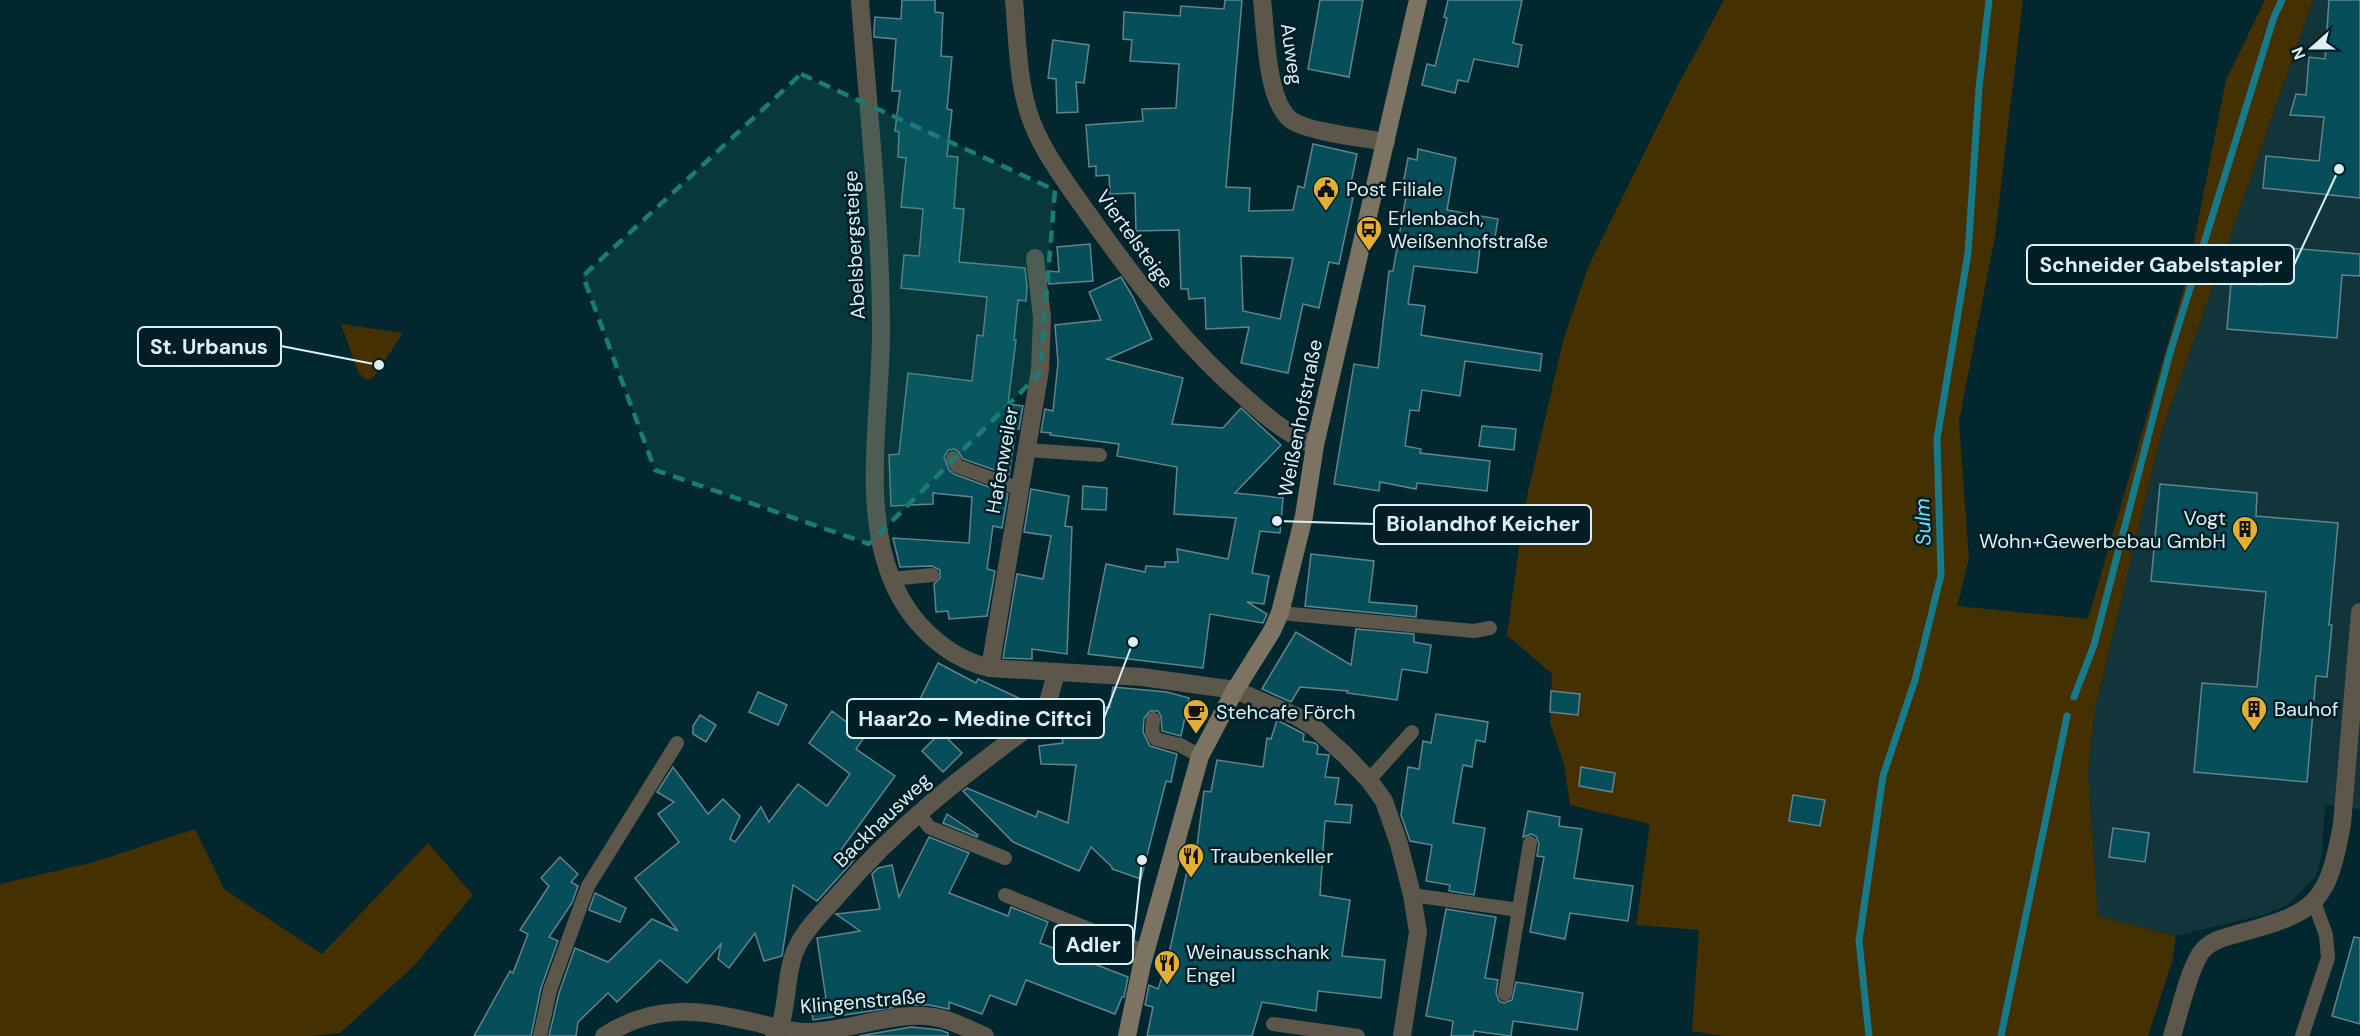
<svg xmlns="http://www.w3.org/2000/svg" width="2360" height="1036" font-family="'DM Sans',sans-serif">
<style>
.built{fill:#11353b}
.green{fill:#443000}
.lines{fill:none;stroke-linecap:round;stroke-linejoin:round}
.stream{stroke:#167a8a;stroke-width:7}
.building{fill:#064f5a;stroke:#61848c;stroke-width:1.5;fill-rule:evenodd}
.lane{stroke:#5c564b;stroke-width:14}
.street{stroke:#5c564b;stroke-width:18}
.secondary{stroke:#7c7362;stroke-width:18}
.marked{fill:#197c75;fill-opacity:0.2;stroke:#197c75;stroke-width:4.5;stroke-dasharray:12 8;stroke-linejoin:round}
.labels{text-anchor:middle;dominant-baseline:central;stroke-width:5;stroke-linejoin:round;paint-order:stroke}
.street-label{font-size:20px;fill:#dceff3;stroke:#001e24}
.poi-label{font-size:20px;fill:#dceff3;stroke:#001e24;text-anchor:start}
.water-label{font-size:21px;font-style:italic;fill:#6ae2f9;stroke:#001e24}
.leader{fill:none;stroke:#dceff3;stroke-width:2}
.callout-dot{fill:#dceff3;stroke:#001e24;stroke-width:2}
.callout{fill:#001e24;stroke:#dceff3;stroke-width:2}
.callout-label{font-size:21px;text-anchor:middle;font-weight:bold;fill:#dceff3}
</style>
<rect width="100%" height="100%" fill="#03272e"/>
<polygon class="built" points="2313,0 2360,0 2360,809 2325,805 2322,854 2316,876 2288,905 2263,915 2176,936 2098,916 2088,772 2095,710 2161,434"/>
<g class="green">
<polygon points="1724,0 2023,0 1995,236 1959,421 1969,559 1957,606 2088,619 2187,277 2226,80 2265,0 2313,0 2161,434 2095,710 2088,772 2098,916 2176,936 2172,962 2148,1036 1723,1036 1692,1031 1699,930 1636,925 1650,824 1570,805 1564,764 1550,723 1552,674 1507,635 1525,505 1563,341 1588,267 1678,85"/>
<polygon points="341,324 403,333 373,378 366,380 359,374"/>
<polygon points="195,829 224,889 322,954 428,843 473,895 414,966 340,1033 312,1036 0,1036 0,884 94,862"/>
</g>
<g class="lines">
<g class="stream">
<polyline points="2074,697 2094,645 2169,356 2274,17 2282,0"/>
<polyline points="1869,1036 1859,941 1883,776 1915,680 1941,575 1937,439 1968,253 1979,88 1989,0"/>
<polyline points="2001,1036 2067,716"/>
</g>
</g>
<g class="building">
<polygon points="902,0 935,0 935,12 943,13 941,56 952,57 947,109 952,110 947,156 958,157 954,208 964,209 959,262 1025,268 1027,287 1026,301 1018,300 1014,340 1016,340 1008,404 1023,406 1019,429 1016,429 1009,475 963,459 958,451 954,449 948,450 944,457 949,470 954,474 1008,494 1002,528 993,526 987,569 995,571 987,616 949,619 948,611 936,612 934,584 940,578 940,570 932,566 900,567 893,538 969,543 972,497 933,493 933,504 891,506 889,455 899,454 908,373 972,381 977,335 983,336 987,297 901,288 904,255 919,256 923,209 901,207 906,158 898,157 899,132 895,131 900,91 892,91 896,39 874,37 874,31 875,17 901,19"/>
<path d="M1225 0H1242L1226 187 1250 188 1249 211 1293 210 1298 186 1304 188 1313 144 1357 154 1348 197 1353 198 1339 264 1329 262 1319 308 1303 304 1288 373 1241 363 1249 327 1206 329 1205 298 1189 299 1188 289H1181L1179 230 1136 231 1135 193 1110 194 1109 175 1096 176V166L1089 167 1086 125 1143 121 1142 109 1176 108 1179 64 1130 61 1132 40 1123 39 1124 12 1180 16 1181 6 1224 9ZM1241 256 1293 258 1280 319 1243 311Z"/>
<polygon points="1320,0 1363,0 1349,77 1308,69"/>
<polygon points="1448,0 1522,0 1513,43 1522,45 1518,67 1474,59 1468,82 1458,80 1455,93 1422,85 1427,64 1435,66 1447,18 1444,17"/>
<polygon points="2329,0 2360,0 2360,198 2263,188 2266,156 2319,161 2324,117 2290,115 2296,94 2306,95 2309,57 2325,59"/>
<polygon points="1053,40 1089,45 1084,83 1076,82 1078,112 1057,113 1056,79 1048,78"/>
<polygon points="1418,149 1456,158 1447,210 1498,219 1493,249 1480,247 1477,273 1414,266 1408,304 1425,306 1421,335 1542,354 1540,371 1465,361 1460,396 1422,390 1419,411 1410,410 1405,446 1421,449 1420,453 1490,461 1487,491 1417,483 1416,489 1380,482 1379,491 1334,484 1354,364 1378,368 1389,271 1393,271 1407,191 1402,190 1408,158 1417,160"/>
<polygon points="1090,244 1093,281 1049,284 1048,271 1059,272 1057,247"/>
<polygon points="2265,246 2360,254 2360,276 2342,275 2337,338 2227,329 2231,282 2262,285"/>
<polygon points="1121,277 1133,297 1152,339 1107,359 1183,378 1172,424 1223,428 1241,408 1281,445 1235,493 1283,498 1280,533 1260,531 1252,573 1269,576 1264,604 1247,602 1267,614 1263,623 1210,614 1203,668 1088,654 1106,564 1145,572 1146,566 1165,567 1165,562 1178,562 1177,549 1228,559 1236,518 1174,514 1177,467 1117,456 1119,444 1050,435 1051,433 1041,432 1045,409 1053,411 1058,363 1055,325 1101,320 1089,292"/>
<polygon points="1482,426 1516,429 1514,450 1479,446"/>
<polygon points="2160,484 2257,493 2256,516 2338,523 2329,625 2332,625 2327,677 2316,676 2307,782 2194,772 2202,683 2257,687 2266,592 2151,581"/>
<polygon points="1083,486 1107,488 1106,510 1082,509"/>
<polygon points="1031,489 1069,496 1065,526 1072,527 1067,654 1032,649 1032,659 1003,658 1017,574 1043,579 1051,536 1024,532"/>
<polygon points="1311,554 1374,561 1369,602 1417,606 1416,617 1305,606"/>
<polygon points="1356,629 1414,634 1414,642 1431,645 1427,673 1402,669 1397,700 1347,693 1348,691 1300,687 1291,702 1262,689 1296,632 1351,665"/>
<polygon points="938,663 976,683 978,679 1023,700 1010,727 1003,732 967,715 958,729 916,707"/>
<polygon points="1113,687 1167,692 1189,698 1181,736 1162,731 1161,716 1158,711 1150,711 1144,718 1143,732 1150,746 1177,754 1171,782 1166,781 1141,879 1112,869 1112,867 1091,847 1079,871 1013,842 963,791 967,788 1036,817 1038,811 1068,823 1076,765 1041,764 1039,746 1063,743 1060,721 1070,720 1069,712 1110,707"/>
<polygon points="1551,691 1580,694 1578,715 1550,712"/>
<polygon points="758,692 787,705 778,725 749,712"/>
<polygon points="832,711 865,736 856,749 895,776 841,850 854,860 817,901 793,885 782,956 764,961 755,933 729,968 718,959 721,944 687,983 660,960 617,1002 608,993 578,1022 576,1036 549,1036 559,993 575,948 608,962 652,919 678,931 635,878 679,842 658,814 674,802 657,792 673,767 708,814 723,799 740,816 730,839 735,842 761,807 769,822 798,784 827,806 850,774 809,743"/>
<polygon points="1436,714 1488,722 1485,742 1476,740 1472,767 1463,765 1453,823 1485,828 1474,895 1449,891 1450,885 1426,881 1432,845 1410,841 1401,815 1408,767 1419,769 1423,741 1431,743"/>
<polygon points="700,715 716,725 706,742 693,734 693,726"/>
<polygon points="1277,720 1304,734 1303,741 1315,743 1318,746 1317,754 1329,755 1325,777 1339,778 1335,804 1352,805 1350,823 1325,821 1320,895 1350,900 1342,956 1385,960 1381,998 1318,991 1316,1011 1262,1002 1252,1036 1147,1036 1153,1007 1145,1005 1149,985 1158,989 1167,963 1191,853 1196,854 1204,791 1211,792 1217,760 1263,767 1267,738 1271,739"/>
<polygon points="941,732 962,753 943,772 922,751"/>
<polygon points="1581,767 1615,773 1612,792 1579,786"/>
<polygon points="1793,795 1825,800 1820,826 1789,821"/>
<polygon points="1528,811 1560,817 1559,826 1582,829 1574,878 1633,886 1628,921 1570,913 1565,939 1530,932 1544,857 1537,856 1539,844 1536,836 1531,834 1523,837"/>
<polygon points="947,814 978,835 977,837 943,823"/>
<polygon points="2113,828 2149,833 2145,862 2109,857"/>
<polygon points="929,837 969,853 949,893 1008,916 1011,907 1048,922 1040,943 1128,977 1124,997 1122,997 1115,1014 1026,980 1016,1005 990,995 982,1014 949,1002 949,1009 929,1005 909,1005 813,1020 810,1001 826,999 817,938 860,931 836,914 880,909 872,874 878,868 892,865 899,897"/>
<polygon points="560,857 578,874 571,882 578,886 572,903 549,937 558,941 541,988 531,1036 474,1036 510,971 513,973 528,934 520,930 549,886 541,878"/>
<polygon points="595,893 626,908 620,922 589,910"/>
<polygon points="1446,909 1496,917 1485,978 1498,980 1496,993 1499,1001 1504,1003 1512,1000 1516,982 1583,993 1577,1030 1513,1021 1511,1036 1474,1031 1473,1036 1451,1036 1453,1021 1426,1016"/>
<polygon points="2354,937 2360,938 2360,1024 2332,1016"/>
<polygon points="911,1027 940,1030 948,1033 948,1036 859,1036"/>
</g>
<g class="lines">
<g class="lane">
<polyline points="1027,450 1100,455"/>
<polyline points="953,458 957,466 1020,489"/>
<polyline points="891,579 932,575"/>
<polyline points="1280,613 1474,631 1490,628"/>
<polyline points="1153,719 1152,732 1156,739 1180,745 1200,756"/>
<polyline points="1369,780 1412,732"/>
<polyline points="919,813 929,827 1005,858"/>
<polyline points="1005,895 1146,952"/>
<polyline points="1412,895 1519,910"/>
<polyline points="1505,994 1530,843"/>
<polyline points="1273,1024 1358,1036"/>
<polyline points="540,1036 550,990 588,886 677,743"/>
<polyline points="2302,1036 2328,958 2326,935 2314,902"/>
</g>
<g class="street">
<path d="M860 0C868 110 881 221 881 332 881 411 861 506 892 580 909 622 946 658 990 668L1142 677 1235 690 1296 716 1314 727 1345 755 1369 780 1384 801 1399 844 1412 895 1418 932 1402 1036"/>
<path d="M1014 0C1018 44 1017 93 1037 134 1052 166 1076 196 1096 225 1143 290 1187 348 1248 400 1269 419 1288 435 1315 445"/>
<path d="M1262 0C1266 31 1266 101 1291 120 1308 132 1364 138 1386 142"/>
<polyline points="990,668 1040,370 1042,317 1035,258"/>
<path d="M604 1036C656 1002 701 1010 758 1023 774 1027 791 1032 807 1032 850 1032 901 1007 943 1019 957 1023 971 1030 985 1036"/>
<path d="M774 1036C790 1016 783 972 798 945 807 927 824 911 838 895 897 826 963 775 1036 722L1047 706 1056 673"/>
<path d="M2172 1036C2179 1015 2190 964 2203 950 2213 939 2227 937 2240 933 2317 913 2328 902 2342 824L2360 612"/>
</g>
<polyline class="secondary" points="1127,1036 1142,964 1200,756 1235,690 1272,631 1280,613 1304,516 1315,445 1418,0"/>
</g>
<path class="marked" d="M801 74 1055 190 1040 373 869 544 655 470 583 276Z"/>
<defs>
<g id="civic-pin" transform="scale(1.35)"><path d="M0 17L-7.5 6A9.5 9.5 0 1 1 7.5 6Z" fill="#e2af34" stroke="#001e24"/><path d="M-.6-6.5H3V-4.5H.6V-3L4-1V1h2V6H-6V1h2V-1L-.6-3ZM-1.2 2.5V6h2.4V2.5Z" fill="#111"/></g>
<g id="bus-pin" transform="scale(1.35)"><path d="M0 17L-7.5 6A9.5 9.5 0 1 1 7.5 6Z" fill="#e2af34" stroke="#001e24"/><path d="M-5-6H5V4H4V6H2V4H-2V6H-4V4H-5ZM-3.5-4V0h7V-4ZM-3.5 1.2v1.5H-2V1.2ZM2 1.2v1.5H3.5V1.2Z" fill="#111"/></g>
<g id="building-pin" transform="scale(1.35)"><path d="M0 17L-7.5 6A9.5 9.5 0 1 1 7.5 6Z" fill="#e2af34" stroke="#001e24"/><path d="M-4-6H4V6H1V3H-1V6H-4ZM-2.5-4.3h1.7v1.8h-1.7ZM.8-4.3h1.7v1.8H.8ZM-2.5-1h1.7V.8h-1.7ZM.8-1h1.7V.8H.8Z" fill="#111"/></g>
<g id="cafe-pin" transform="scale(1.35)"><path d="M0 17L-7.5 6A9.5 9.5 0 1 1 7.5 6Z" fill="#e2af34" stroke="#001e24"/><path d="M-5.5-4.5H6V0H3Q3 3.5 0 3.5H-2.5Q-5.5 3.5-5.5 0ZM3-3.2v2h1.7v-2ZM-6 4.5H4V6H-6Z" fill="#111"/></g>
<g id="restaurant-pin" transform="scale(1.35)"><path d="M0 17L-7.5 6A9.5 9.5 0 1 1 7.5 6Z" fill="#e2af34" stroke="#001e24"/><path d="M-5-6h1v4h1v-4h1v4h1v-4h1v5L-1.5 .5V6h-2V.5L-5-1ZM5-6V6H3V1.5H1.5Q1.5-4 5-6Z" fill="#111"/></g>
</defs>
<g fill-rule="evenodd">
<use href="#civic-pin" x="1326" y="189"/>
<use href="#bus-pin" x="1369" y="229"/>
<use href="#building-pin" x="2245" y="529"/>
<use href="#building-pin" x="2254" y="709"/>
<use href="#cafe-pin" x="1196" y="712"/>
<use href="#restaurant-pin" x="1191" y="856"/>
<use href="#restaurant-pin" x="1167" y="963"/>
</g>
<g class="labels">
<g class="street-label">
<text transform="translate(1292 54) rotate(82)">Auweg</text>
<text transform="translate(1135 239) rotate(54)">Viertelsteige</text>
<text transform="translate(854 245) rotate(-93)">Abelsbergsteige</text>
<text transform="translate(1300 418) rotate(-79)">Weißenhofstraße</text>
<text transform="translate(1002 460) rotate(-80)">Hafenweiler</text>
<text transform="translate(882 820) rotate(-44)">Backhausweg</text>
<text transform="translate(863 1001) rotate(-5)">Klingenstraße</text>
</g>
<g class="poi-label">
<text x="1346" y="189">Post Filiale</text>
<text x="1388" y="218">Erlenbach,<tspan x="1388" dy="23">Weißenhofstraße</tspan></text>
<text x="2226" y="518" text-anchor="end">Vogt<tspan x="2226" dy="23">Wohn+Gewerbebau GmbH</tspan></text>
<text x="2274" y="709">Bauhof</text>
<text x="1216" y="712">Stehcafe Förch</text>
<text x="1210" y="856">Traubenkeller</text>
<text x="1186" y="952">Weinausschank<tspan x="1186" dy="23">Engel</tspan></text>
</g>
<g class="water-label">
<text transform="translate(1923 522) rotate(-92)">Sulm</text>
</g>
</g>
<path class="leader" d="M2339 169L2294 265M379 365L281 346M1277 521L1374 524M1133 642L1104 718M1142 860L1133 945"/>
<g class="callout-dot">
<circle cx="2339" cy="169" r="6"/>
<circle cx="379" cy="365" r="6"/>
<circle cx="1277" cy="521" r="6"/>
<circle cx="1133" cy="642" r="6"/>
<circle cx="1142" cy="860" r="6"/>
</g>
<g class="callout">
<rect x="2027" y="245" width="267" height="39" rx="6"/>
<rect x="138" y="327" width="143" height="39" rx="6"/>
<rect x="1374" y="505" width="217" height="39" rx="6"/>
<rect x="847" y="699" width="257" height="39" rx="6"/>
<rect x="1054" y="925" width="79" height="39" rx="6"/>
</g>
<g class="callout-label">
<text x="2161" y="272">Schneider Gabelstapler</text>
<text x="209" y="354">St. Urbanus</text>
<text x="1483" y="531">Biolandhof Keicher</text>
<text x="975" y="726">Haar2o - Medine Ciftci</text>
<text x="1093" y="952">Adler</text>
</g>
<g transform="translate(2312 48) rotate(249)" stroke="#001e24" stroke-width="4.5" paint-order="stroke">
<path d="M0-4.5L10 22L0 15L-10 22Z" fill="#dceff3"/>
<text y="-9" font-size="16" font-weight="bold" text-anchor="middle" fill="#dceff3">N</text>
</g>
</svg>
